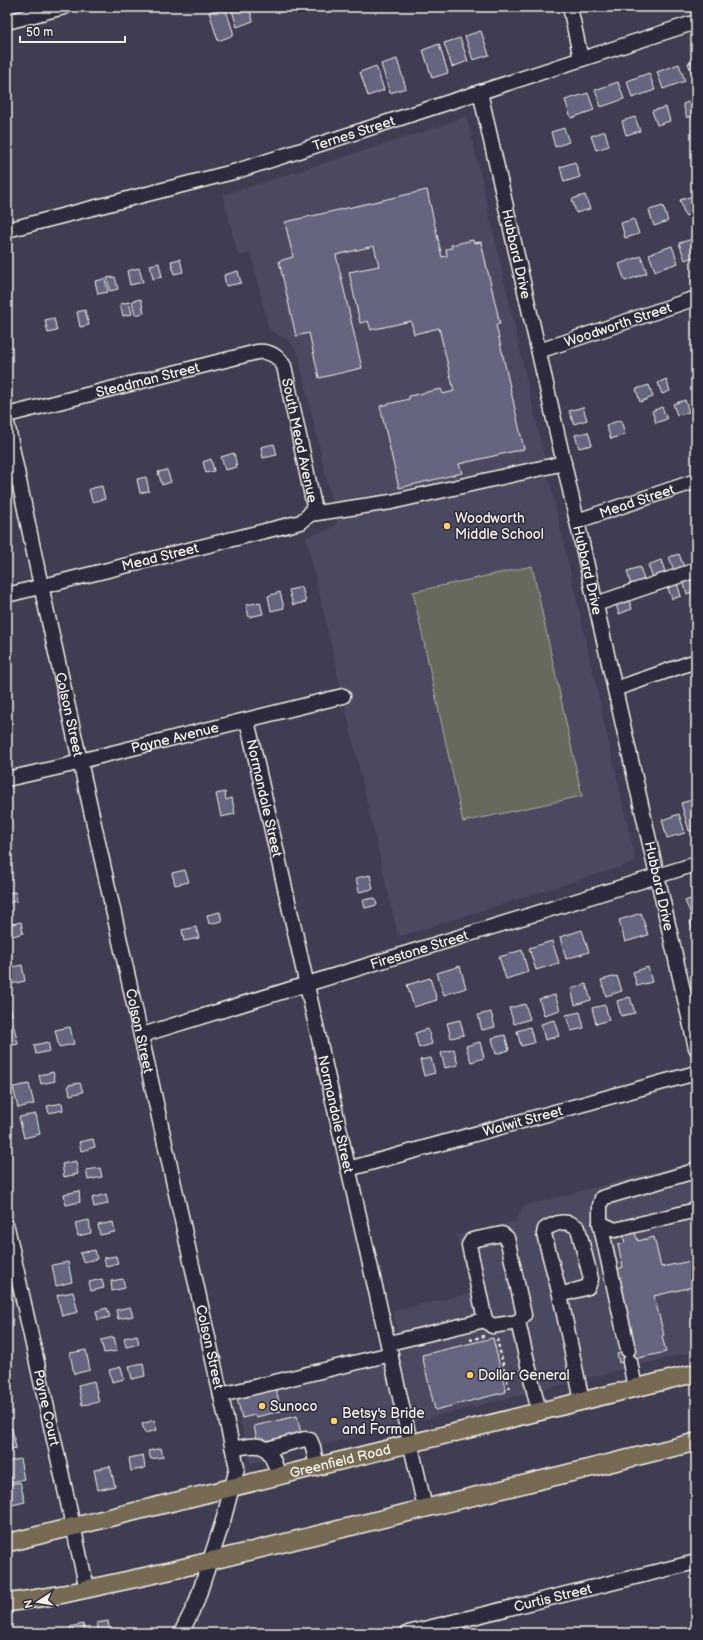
<svg xmlns="http://www.w3.org/2000/svg" width="703" height="1640" font-family="'Balsamiq Sans',sans-serif">
<style>
.built{fill:#4b485f}
.green{fill:#656a5d;stroke:#acaea2}
.building{fill:#66657f;stroke:#f4f1e8}
.lines{fill:none;stroke-linecap:round;stroke-linejoin:round}
.minor-casing{stroke:#f4f1e8;stroke-width:17}
.major-casing{stroke:#f4f1e8;stroke-width:20}
.path{stroke:#f4f1e8;stroke-width:2.5;stroke-dasharray:3 3;stroke-linecap:butt}
.minor{stroke:#2f2a3d;stroke-width:14}
.major{stroke:#766a54;stroke-width:17}
.poi-dot{fill:#ffd166;stroke:#2f2a3d;stroke-width:1.5}
.labels{text-anchor:middle;dominant-baseline:central;stroke-width:3;stroke-linejoin:round;paint-order:stroke}
.street-label{font-size:14px;fill:#f4f1e8;stroke:#2f2a3d}
.poi-label{font-size:14px;fill:#f4f1e8;stroke:#2f2a3d;text-anchor:start}
</style>
<rect width="100%" height="100%" fill="#403c51"/>
<filter id="ink" filterUnits="userSpaceOnUse"><feTurbulence type="fractalNoise" baseFrequency=".025" numOctaves="2"/><feDisplacementMap in="SourceGraphic" scale="8" xChannelSelector="R" yChannelSelector="G"/><feConvolveMatrix kernelMatrix="1 2 1 2 8 2 1 2 1" color-interpolation-filters="sRGB"/></filter>
<g filter="url(#ink)">
<g class="built">
<polygon points="467,116 636,862 398,937 306,537 330,529 337,524 298,354 291,342 269,330 251,253 238,256 223,195 414,135"/>
<polygon points="696,1161 696,1351 250,1463 232,1387 401,1346 393,1311 470,1293 457,1235 516,1221 523,1206"/>
</g>
<polygon class="green" points="532,566 582,796 463,822 413,592"/>
<g class="building">
<polygon points="225,7 234,35 218,41 209,12"/>
<polygon points="231,7 249,7 253,21 237,27"/>
<polygon points="278,7 296,7 280,12"/>
<polygon points="481,31 489,55 473,60 465,36"/>
<polygon points="460,38 468,61 452,67 444,43"/>
<polygon points="439,44 448,73 432,78 423,50"/>
<polygon points="397,59 406,88 390,93 381,64"/>
<polygon points="696,60 696,79 694,80 688,63"/>
<polygon points="679,64 685,81 663,89 657,72"/>
<polygon points="376,66 384,90 368,96 360,72"/>
<polygon points="649,73 655,90 632,98 627,81"/>
<polygon points="618,82 624,99 601,107 595,90"/>
<polygon points="588,93 594,110 571,118 565,100"/>
<polygon points="696,99 696,115 687,118 683,104"/>
<polygon points="666,107 670,121 657,125 652,111"/>
<polygon points="635,117 640,131 626,135 622,121"/>
<polygon points="564,128 569,142 555,147 551,132"/>
<polygon points="605,131 609,146 596,150 591,136"/>
<polygon points="575,162 580,177 564,182 560,167"/>
<polygon points="427,190 442,257 447,256 446,249 452,248 451,245 473,240 474,243 481,242 500,324 496,325 524,449 459,464 462,473 399,488 380,406 409,399 409,396 441,389 443,394 454,391 439,328 414,334 411,321 371,330 368,321 360,323 349,272 379,266 374,246 336,255 362,368 319,378 309,333 296,336 279,261 293,257 285,222"/>
<polygon points="585,195 590,209 576,213 572,199"/>
<polygon points="693,196 696,205 696,212 685,216 680,200"/>
<polygon points="663,206 668,221 654,226 649,210"/>
<polygon points="634,219 639,234 625,238 621,223"/>
<polygon points="696,238 696,256 685,260 679,243"/>
<polygon points="672,246 678,263 655,271 649,254"/>
<polygon points="641,256 647,273 625,281 619,264"/>
<polygon points="180,259 183,272 174,274 171,261"/>
<polygon points="159,263 162,277 153,279 150,265"/>
<polygon points="139,268 143,282 130,285 127,271"/>
<polygon points="238,271 241,283 226,286 224,275"/>
<polygon points="115,277 118,289 110,291 107,278"/>
<polygon points="105,279 108,292 98,294 95,281"/>
<polygon points="141,299 144,313 135,315 132,301"/>
<polygon points="129,302 132,314 123,316 120,304"/>
<polygon points="85,310 89,325 80,327 77,312"/>
<polygon points="54,318 57,331 48,333 45,320"/>
<polygon points="666,379 670,391 662,394 658,383"/>
<polygon points="649,385 653,397 640,402 636,389"/>
<polygon points="685,400 689,412 677,415 673,404"/>
<polygon points="583,407 587,420 574,424 569,411"/>
<polygon points="662,407 667,419 656,423 652,411"/>
<polygon points="621,420 625,434 611,439 606,425"/>
<polygon points="588,432 592,445 579,448 575,435"/>
<polygon points="274,444 277,455 263,458 261,447"/>
<polygon points="234,453 237,467 225,470 221,457"/>
<polygon points="211,459 214,471 206,473 203,462"/>
<polygon points="167,470 171,482 162,485 158,472"/>
<polygon points="146,477 149,491 140,493 137,479"/>
<polygon points="102,486 105,499 92,502 89,489"/>
<polygon points="696,547 696,562 695,562 690,549"/>
<polygon points="679,554 684,567 674,571 669,557"/>
<polygon points="661,560 666,574 653,578 648,565"/>
<polygon points="640,567 644,580 631,585 627,571"/>
<polygon points="696,577 696,591 687,594 683,581"/>
<polygon points="677,583 681,596 672,599 667,586"/>
<polygon points="302,587 306,602 293,605 289,590"/>
<polygon points="280,592 284,608 271,611 268,596"/>
<polygon points="629,600 632,609 619,614 616,604"/>
<polygon points="260,602 263,614 249,617 246,605"/>
<polygon points="225,792 226,800 232,798 235,814 221,817 216,794"/>
<polygon points="696,799 696,830 689,831 681,803"/>
<polygon points="679,814 685,833 667,838 662,820"/>
<polygon points="185,870 189,882 175,885 172,873"/>
<polygon points="370,875 373,889 359,892 356,878"/>
<polygon points="15,892 17,901 7,903 7,893"/>
<polygon points="696,897 696,930 693,931 690,922 694,921 685,901"/>
<polygon points="375,898 377,905 365,908 363,900"/>
<polygon points="220,912 222,921 209,924 207,915"/>
<polygon points="641,913 648,935 625,942 619,920"/>
<polygon points="21,922 23,933 10,937 7,925"/>
<polygon points="196,927 199,938 184,941 182,930"/>
<polygon points="582,930 589,952 566,959 560,937"/>
<polygon points="552,941 559,963 536,970 529,948"/>
<polygon points="522,950 528,972 506,979 499,957"/>
<polygon points="22,965 25,981 7,985 7,968"/>
<polygon points="460,966 466,988 444,995 437,973"/>
<polygon points="648,967 652,982 637,986 633,972"/>
<polygon points="617,976 622,991 606,996 601,980"/>
<polygon points="430,978 437,1000 414,1007 407,985"/>
<polygon points="586,984 591,1000 575,1005 571,989"/>
<polygon points="7,995 12,1015 7,1017"/>
<polygon points="555,995 560,1010 544,1015 539,999"/>
<polygon points="630,997 635,1013 621,1016 617,1001"/>
<polygon points="525,1004 530,1019 514,1024 509,1008"/>
<polygon points="605,1005 609,1020 596,1024 592,1008"/>
<polygon points="491,1012 495,1027 482,1030 478,1015"/>
<polygon points="580,1012 584,1028 571,1031 566,1015"/>
<polygon points="460,1020 464,1035 451,1038 447,1023"/>
<polygon points="554,1020 559,1036 545,1040 541,1024"/>
<polygon points="13,1023 18,1044 7,1046 7,1025"/>
<polygon points="70,1027 74,1044 59,1047 55,1030"/>
<polygon points="530,1027 534,1043 521,1046 517,1031"/>
<polygon points="428,1029 432,1044 419,1048 415,1033"/>
<polygon points="505,1035 509,1050 496,1054 492,1038"/>
<polygon points="48,1042 50,1051 36,1054 34,1045"/>
<polygon points="480,1042 484,1058 471,1062 466,1046"/>
<polygon points="454,1049 458,1065 445,1068 441,1053"/>
<polygon points="431,1058 435,1073 424,1076 420,1060"/>
<polygon points="53,1072 55,1081 41,1084 39,1075"/>
<polygon points="80,1083 83,1092 70,1095 68,1085"/>
<polygon points="29,1084 34,1104 18,1108 13,1087"/>
<polygon points="62,1103 63,1110 49,1113 47,1106"/>
<polygon points="36,1114 40,1134 24,1138 19,1117"/>
<polygon points="93,1139 95,1147 81,1151 79,1142"/>
<polygon points="76,1161 78,1174 64,1177 62,1164"/>
<polygon points="100,1168 102,1177 88,1180 86,1170"/>
<polygon points="79,1191 80,1202 66,1205 64,1194"/>
<polygon points="106,1194 108,1204 94,1207 92,1198"/>
<polygon points="89,1220 91,1233 78,1236 75,1223"/>
<polygon points="113,1222 115,1232 100,1235 98,1225"/>
<polygon points="635,1233 638,1241 654,1237 661,1267 696,1260 696,1286 654,1296 664,1335 662,1336 666,1352 634,1359 628,1335 615,1270 623,1267 618,1245 625,1243 623,1236"/>
<polygon points="95,1250 97,1259 83,1262 80,1253"/>
<polygon points="116,1256 118,1264 106,1267 104,1258"/>
<polygon points="68,1262 72,1282 56,1286 52,1265"/>
<polygon points="102,1279 104,1288 91,1291 89,1282"/>
<polygon points="123,1279 125,1288 112,1291 111,1281"/>
<polygon points="73,1292 78,1312 62,1316 57,1295"/>
<polygon points="130,1307 133,1316 118,1319 116,1310"/>
<polygon points="107,1308 110,1317 98,1320 96,1311"/>
<polygon points="137,1335 139,1344 126,1347 124,1338"/>
<polygon points="114,1337 117,1351 104,1353 101,1340"/>
<polygon points="493,1338 506,1392 435,1410 422,1355"/>
<polygon points="86,1350 90,1370 74,1374 70,1353"/>
<polygon points="632,1351 634,1359 619,1363 617,1354"/>
<polygon points="143,1363 145,1376 132,1379 129,1366"/>
<polygon points="121,1367 124,1379 112,1382 109,1370"/>
<polygon points="94,1381 99,1402 82,1405 78,1385"/>
<polygon points="276,1389 281,1411 256,1417 255,1415 242,1418 237,1398"/>
<polygon points="297,1416 301,1434 258,1444 254,1426"/>
<polygon points="154,1420 157,1430 145,1433 142,1424"/>
<polygon points="12,1428 16,1448 7,1450 7,1429"/>
<polygon points="161,1448 163,1457 151,1459 148,1451"/>
<polygon points="143,1455 145,1468 131,1471 129,1458"/>
<polygon points="20,1459 24,1479 8,1483 7,1462"/>
<polygon points="110,1466 115,1486 98,1490 94,1470"/>
<polygon points="20,1482 25,1502 8,1506 7,1485"/>
<polygon points="108,1621 110,1632 99,1633 97,1623"/>
<polygon points="83,1624 85,1633 71,1633 70,1627"/>
</g>
<g class="lines">
<g class="minor-casing">
<g id="minor">
<polyline points="570,7 581,59"/>
<polyline points="7,22 64,7"/>
<path id="s1" d="M480 92 696 1048"/>
<path id="s2" d="M7 230 237 171 696 22"/>
<path id="s3" d="M539 351 696 298"/>
<path id="s4" d="M7 415 257 352C269 351 277 355 284 366L314 506 310 514 301 522 7 595"/>
<path id="s5" d="M7 423 38 572 237 1468 223 1521 196 1603 181 1633"/>
<polyline points="310,514 391,502 564,463"/>
<path id="s6" d="M577 521 696 481"/>
<polyline points="596,604 696,570"/>
<polyline points="615,689 696,661"/>
<path id="s7" d="M247 720 425 1508"/>
<path id="s8" d="M7 779 69 765 92 758 343 696"/>
<path id="s9" d="M142 1035 696 864"/>
<path id="s10" d="M348 1169 696 1073"/>
<polyline points="600,1223 615,1230 696,1210"/>
<path id="s11" d="M7 1227 87 1589"/>
<path d="M560 1295 588 1287 591 1279 578 1228C567 1219 557 1222 545 1229L544 1234 560 1295 582 1401"/>
<polyline points="485,1320 492,1326 518,1322"/>
<polyline points="389,1343 485,1320 469,1245 472,1240 502,1234 507,1238 524,1315 518,1322 539,1412"/>
<polyline points="628,1350 600,1223 600,1205 602,1198 688,1173 696,1169"/>
<polyline points="630,1362 635,1388"/>
<polyline points="221,1395 391,1354"/>
<path d="M233 1449C266 1441 269 1446 279 1476"/>
<polyline points="267,1449 305,1439 310,1440 313,1447 317,1467"/>
<path id="s12" d="M408 1633 696 1562"/>
</g>
</g>
<g class="major-casing">
<g id="major">
<path id="s13" d="M7 1543 696 1373"/>
<polyline points="7,1603 64,1594 165,1572 696,1442"/>
</g>
</g>
<g class="path">
<polyline points="497,1339 509,1389"/>
<polyline points="470,1340 484,1336"/>
</g>
<use href="#minor" class="minor"/>
<use href="#major" class="major"/>
</g>
</g>
<g class="poi-dot">
<circle cx="447" cy="526" r="4"/>
<circle cx="470" cy="1375" r="4"/>
<circle cx="262" cy="1406" r="4"/>
<circle cx="334" cy="1421" r="4"/>
</g>
<g class="labels">
<g class="street-label">
<text stroke="none"><textPath href="#s2" startOffset="360">Ternes Street</textPath></text>
<text stroke="none"><textPath href="#s1" startOffset="166">Hubbard Drive</textPath></text>
<text stroke="none"><textPath href="#s3" startOffset="83">Woodworth Street</textPath></text>
<text stroke="none"><textPath href="#s4" startOffset="145">Steadman Street</textPath></text>
<text stroke="none"><textPath href="#s4" startOffset="366">South Mead Avenue</textPath></text>
<text stroke="none"><textPath href="#s6" startOffset="63">Mead Street</textPath></text>
<text transform="translate(160 557) rotate(-14)">Mead Street</text>
<text stroke="none"><textPath href="#s1" startOffset="490">Hubbard Drive</textPath></text>
<text stroke="none"><textPath href="#s5" startOffset="298">Colson Street</textPath></text>
<text stroke="none"><textPath href="#s8" startOffset="173">Payne Avenue</textPath></text>
<text stroke="none"><textPath href="#s7" startOffset="80">Normandale Street</textPath></text>
<text stroke="none"><textPath href="#s1" startOffset="814">Hubbard Drive</textPath></text>
<text stroke="none"><textPath href="#s9" startOffset="290">Firestone Street</textPath></text>
<text stroke="none"><textPath href="#s5" startOffset="622">Colson Street</textPath></text>
<text stroke="none"><textPath href="#s7" startOffset="404">Normandale Street</textPath></text>
<text stroke="none"><textPath href="#s10" startOffset="181">Walwit Street</textPath></text>
<text stroke="none"><textPath href="#s5" startOffset="946">Colson Street</textPath></text>
<text stroke="none"><textPath href="#s11" startOffset="185">Payne Court</textPath></text>
<text stroke="none"><textPath href="#s13" startOffset="343">Greenfield Road</textPath></text>
<text stroke="none"><textPath href="#s12" startOffset="149">Curtis Street</textPath></text>
</g>
<g class="poi-label">
<text x="455" y="518">Woodworth<tspan x="455" dy="16">Middle School</tspan></text>
<text x="478" y="1375">Dollar General</text>
<text x="270" y="1406">Sunoco</text>
<text x="342" y="1413">Betsy's Bride<tspan x="342" dy="16">and Formal</tspan></text>
</g>
</g>
<rect width="703" height="1640" fill="none" stroke="#2f2a3d" stroke-width="24"/>
<rect x="12" y="12" width="679" height="1616" fill="none" stroke="#f4f1e8" stroke-width="1.5" filter="url(#ink)"/>
<g transform="translate(38 1602) rotate(258)" stroke="#2f2a3d" stroke-width="3" paint-order="stroke">
<path d="M0-3L7 15L0 10L-7 15Z" fill="#f4f1e8"/>
<text y="-6" font-size="11" font-weight="bold" text-anchor="middle" fill="#f4f1e8">N</text>
</g>
<path d="M20 36v6h105v-6" fill="none" stroke="#f4f1e8" stroke-width="2"/>
<text x="26" y="36" font-size="12" fill="#f4f1e8" stroke="#2f2a3d" stroke-width="3" paint-order="stroke">50 m</text>
</svg>
